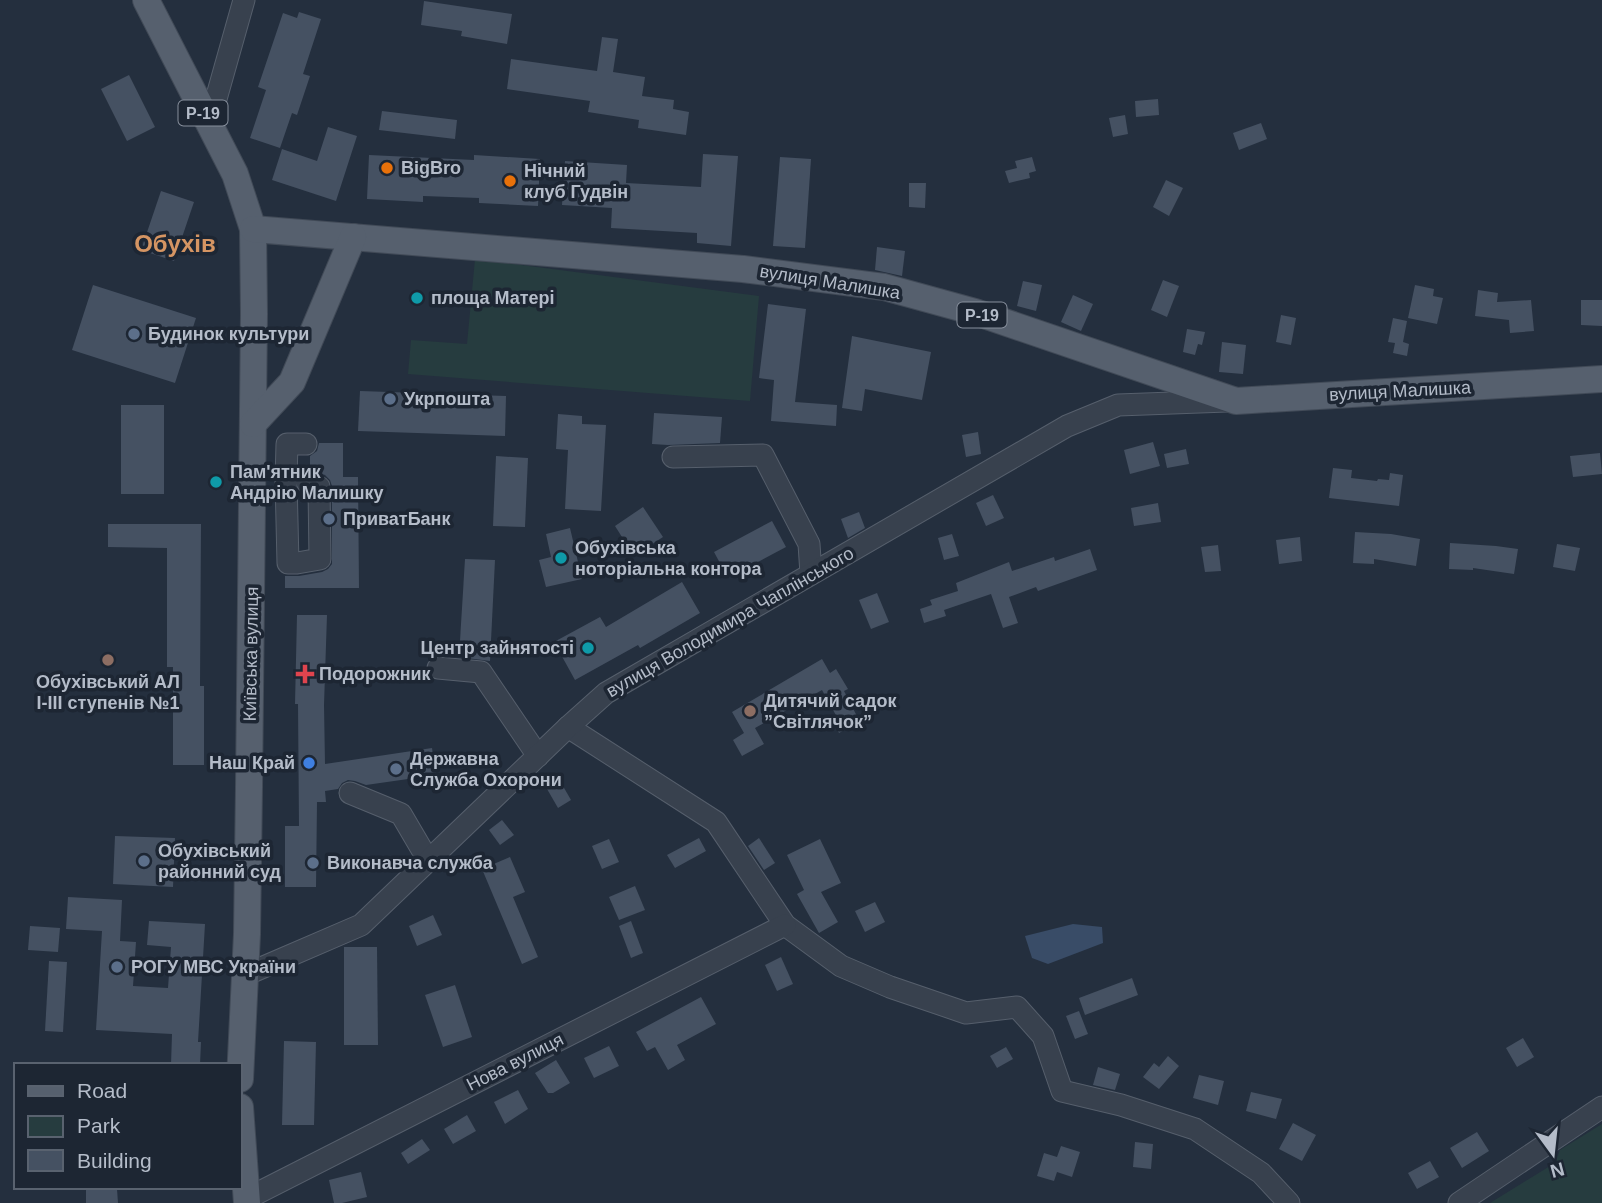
<svg xmlns="http://www.w3.org/2000/svg" width="1602" height="1203" font-family="Arial,sans-serif">
<style>
.green{fill:#263c3f}
.water{fill:#394c67}
.building{fill:#455162}
.lines{fill:none;stroke-linecap:round;stroke-linejoin:round}
.minor-casing{stroke:#565f6c;stroke-width:23}
.major-casing{stroke:#414a57;stroke-width:28}
.minor{stroke:#38414e;stroke-width:21}
.major{stroke:#56606e;stroke-width:26}
.food-dot{fill:#e8710a;stroke:#1d2633;stroke-width:2.5}
.culture-dot{fill:#0f9aa8;stroke:#1d2633;stroke-width:2.5}
.service-dot{fill:#5c6f8a;stroke:#1d2633;stroke-width:2.5}
.education-dot{fill:#8d6e63;stroke:#1d2633;stroke-width:2.5}
.health-dot{fill:#e0444e;stroke:#1d2633;stroke-width:2.5}
.shop-dot{fill:#3f7fe0;stroke:#1d2633;stroke-width:2.5}
.labels{text-anchor:middle;dominant-baseline:central;stroke-width:7;stroke-linejoin:round;paint-order:stroke}
.shield{fill:#1d2633;stroke:#878f9c;stroke-width:2}
.shield-label{font-size:16px;font-weight:bold;fill:#b4bcc9}
.poi-label{font-size:18px;font-weight:bold;fill:#b4bcc9;stroke:#1d2633;text-anchor:start}
.street-label{font-size:18px;fill:#b4bcc9;stroke:#1d2633}
.district-label{font-size:24px;font-weight:bold;fill:#d59563;stroke:#1d2633}
</style>
<rect width="100%" height="100%" fill="#242f3e"/>
<g class="green">
<polygon points="475,259 759,296 750,401 408,374 411,340 467,344"/>
<polygon points="1602,1124 1602,1203 1490,1203 1555,1163 1560,1150"/>
</g>
<polygon class="water" points="1073,924 1102,927 1103,943 1048,964 1032,958 1025,936"/>
<g class="building">
<polygon points="424,1 512,14 507,44 461,36 462,31 421,25"/>
<polygon points="299,12 321,19 303,74 310,76 297,115 292,113 280,148 250,138 266,90 258,87 283,13 297,18"/>
<polygon points="602,37 618,39 613,72 645,77 642,96 674,100 673,109 689,112 686,135 638,128 639,120 588,112 590,101 507,89 511,59 597,71"/>
<polygon points="129,75 155,127 127,141 101,89"/>
<polygon points="1158,99 1159,115 1136,117 1135,101"/>
<polygon points="382,111 457,120 455,139 379,130"/>
<polygon points="1125,115 1128,134 1113,137 1109,118"/>
<polygon points="1261,123 1267,139 1239,150 1233,133"/>
<polygon points="328,127 357,136 336,201 272,180 282,149 317,161"/>
<polygon points="703,154 738,156 731,246 697,243 697,233 611,228 612,208 562,205 565,161 627,165 626,183 701,187"/>
<polygon points="369,155 474,160 474,155 540,159 538,206 479,203 479,198 423,196 423,202 367,199"/>
<polygon points="780,157 811,159 805,248 773,246"/>
<polygon points="1032,157 1036,171 1029,173 1030,178 1009,183 1005,171 1017,168 1015,161"/>
<polygon points="1166,180 1183,188 1169,216 1153,207"/>
<polygon points="909,183 926,183 925,208 909,207"/>
<polygon points="161,191 194,202 174,261 141,250"/>
<polygon points="877,247 905,251 902,276 875,270"/>
<polygon points="1163,280 1179,286 1167,317 1151,310"/>
<polygon points="1023,281 1042,285 1036,311 1017,306"/>
<polygon points="93,285 196,318 175,383 72,350"/>
<polygon points="1415,285 1434,289 1433,296 1443,298 1437,324 1408,318"/>
<polygon points="1478,290 1498,293 1497,302 1531,300 1534,331 1510,333 1509,320 1475,316"/>
<polygon points="1073,295 1093,304 1081,331 1061,322"/>
<polygon points="1581,300 1602,300 1602,326 1581,325"/>
<polygon points="768,304 806,309 795,402 837,405 836,426 771,421 774,380 759,378"/>
<polygon points="1281,315 1296,318 1291,345 1276,342"/>
<polygon points="1393,318 1407,321 1403,342 1409,344 1407,356 1393,353 1395,343 1388,342"/>
<polygon points="1187,329 1205,332 1202,345 1198,344 1195,355 1183,352"/>
<polygon points="852,336 931,352 922,400 865,389 862,411 842,408"/>
<polygon points="1222,342 1246,345 1243,374 1219,372"/>
<polygon points="360,391 506,396 505,436 358,431"/>
<rect x="121" y="405" width="43" height="89"/>
<polygon points="654,413 722,417 720,443 668,445 652,444"/>
<polygon points="558,414 582,416 582,424 606,425 601,511 565,509 568,450 556,449"/>
<polygon points="978,432 981,454 966,457 962,435"/>
<polygon points="1153,442 1160,466 1130,474 1124,450"/>
<polygon points="319,443 343,443 343,477 358,477 359,588 285,588 285,576 299,576 322,572 328,569 332,564 332,486 330,480 325,475 310,470 310,456 317,451"/>
<polygon points="1186,449 1189,464 1167,468 1164,454"/>
<polygon points="1600,453 1602,474 1573,477 1570,456"/>
<polygon points="496,456 528,458 525,527 493,526"/>
<polygon points="1333,468 1352,470 1351,478 1377,481 1378,479 1389,480 1390,473 1403,475 1399,506 1329,498"/>
<polygon points="993,495 1004,518 986,526 976,503"/>
<polygon points="1158,503 1161,522 1134,526 1131,508"/>
<polygon points="643,507 663,537 634,556 615,526"/>
<polygon points="859,512 865,528 848,538 841,519"/>
<polygon points="772,521 786,547 728,578 714,552"/>
<polygon points="108,524 201,524 200,686 204,686 204,765 173,765 173,667 167,667 167,548 108,547"/>
<polygon points="570,528 582,579 546,587 539,560 551,557 546,534"/>
<polygon points="1355,532 1391,534 1420,539 1416,566 1374,559 1374,564 1353,563"/>
<polygon points="952,534 959,556 944,560 938,538"/>
<polygon points="1300,537 1302,561 1279,564 1276,540"/>
<polygon points="1450,543 1496,546 1518,549 1514,574 1473,568 1473,570 1449,569"/>
<polygon points="1557,544 1580,548 1575,571 1553,567"/>
<polygon points="1218,545 1221,571 1205,572 1201,547"/>
<polygon points="1090,549 1097,570 1038,591 1036,587 1009,597 1018,623 1003,628 991,594 944,610 946,616 924,623 920,609 932,605 930,600 958,591 956,583 1009,562 1012,571 1054,557 1055,561"/>
<polygon points="465,559 495,560 490,661 459,657"/>
<polygon points="682,582 700,613 640,648 638,645 575,680 554,642 600,617 606,627"/>
<polygon points="877,593 889,622 871,629 859,600"/>
<polygon points="297,615 327,615 324,705 325,764 432,748 436,775 366,785 355,781 348,780 342,783 338,789 325,791 326,802 317,802 316,887 285,887 285,826 299,826 298,704 295,704"/>
<polygon points="822,659 830,673 836,669 848,689 844,691 860,722 839,733 833,721 838,719 822,690 755,728 764,744 742,756 733,740 744,733 732,712"/>
<polygon points="556,774 571,800 558,808 543,782"/>
<polygon points="502,820 514,835 500,845 489,830"/>
<polygon points="115,836 175,838 173,887 113,884"/>
<polygon points="699,838 706,851 675,868 667,855"/>
<polygon points="759,838 775,863 764,870 748,846"/>
<polygon points="609,839 619,862 602,869 592,846"/>
<polygon points="820,839 841,883 821,892 838,922 819,933 797,894 804,890 787,855"/>
<polygon points="510,857 525,892 513,897 538,957 522,964 482,869"/>
<polygon points="635,886 645,910 619,920 609,897"/>
<polygon points="68,897 122,900 120,941 136,942 133,986 168,988 171,947 147,945 149,921 205,924 198,1042 201,1042 200,1065 171,1065 172,1034 96,1030 102,931 66,929"/>
<polygon points="875,902 885,922 865,932 855,911"/>
<polygon points="433,915 442,935 417,946 409,926"/>
<polygon points="631,921 643,953 631,958 619,926"/>
<polygon points="30,926 60,928 58,952 28,950"/>
<polygon points="344,947 377,947 378,1045 344,1045"/>
<polygon points="781,957 793,984 777,991 765,965"/>
<polygon points="49,961 67,962 63,1032 45,1031"/>
<polygon points="1132,978 1138,995 1085,1015 1079,998"/>
<polygon points="455,985 472,1037 443,1047 425,995"/>
<polygon points="701,997 716,1024 677,1045 685,1060 668,1070 655,1047 647,1051 636,1032"/>
<polygon points="1079,1011 1088,1034 1075,1039 1066,1016"/>
<polygon points="1523,1038 1534,1057 1517,1067 1506,1048"/>
<polygon points="284,1041 316,1042 314,1125 282,1125"/>
<polygon points="609,1046 619,1066 594,1078 584,1058"/>
<polygon points="1006,1047 1013,1059 997,1068 990,1056"/>
<polygon points="1168,1056 1179,1066 1159,1089 1143,1077 1154,1063 1159,1067"/>
<polygon points="556,1060 570,1083 553,1093 548,1093 535,1073"/>
<polygon points="1098,1067 1120,1074 1115,1090 1093,1085"/>
<polygon points="1199,1075 1224,1081 1218,1105 1193,1098"/>
<polygon points="518,1090 528,1109 505,1124 494,1102"/>
<polygon points="1251,1092 1282,1099 1276,1119 1246,1111"/>
<polygon points="467,1115 476,1131 453,1144 444,1129"/>
<polygon points="1293,1123 1316,1135 1302,1161 1279,1149"/>
<polygon points="1477,1132 1489,1151 1462,1168 1450,1148"/>
<polygon points="422,1139 430,1150 408,1164 401,1153"/>
<polygon points="1135,1142 1153,1144 1151,1169 1133,1167"/>
<polygon points="1061,1146 1080,1152 1072,1177 1057,1172 1054,1181 1037,1176 1044,1153 1057,1157"/>
<polygon points="1430,1161 1439,1177 1417,1189 1408,1173"/>
<polygon points="361,1172 367,1197 342,1203 334,1203 329,1180"/>
<polygon points="117,1189 118,1203 86,1203 86,1190"/>
</g>
<g class="lines">
<g class="minor-casing">
<g id="minor">
<polyline points="209,124 244,0"/>
<polyline points="306,444 287,444 286,480 288,563 297,563 320,559 319,487 307,482"/>
<polyline points="673,457 763,455 809,544 811,574"/>
<polyline points="438,668 481,672 538,756"/>
<polyline points="568,727 716,822 785,925 841,966 890,987 966,1013 1017,1007 1043,1036 1062,1091 1121,1105 1195,1129 1261,1173 1289,1203"/>
<polyline points="350,793 401,814 428,860"/>
<polyline points="245,975 361,925 568,727 606,693 1067,426 1118,405 1227,401"/>
<polyline points="246,1199 785,925"/>
<polyline points="1459,1203 1602,1107"/>
</g>
</g>
<g class="major-casing">
<g id="major">
<polyline points="146,0 235,174 253,229 254,314 249,787 247,934 240,1079"/>
<polyline points="253,229 743,269 884,287 975,312 1236,401 1602,379"/>
<polyline points="253,424 292,382 353,237"/>
<polyline points="240,1107 247,1203"/>
</g>
</g>
<use href="#minor" class="minor"/>
<use href="#major" class="major"/>
</g>
<g class="food-dot">
<circle cx="387" cy="168" r="7"/>
<circle cx="510" cy="181" r="7"/>
</g>
<g class="culture-dot">
<circle cx="417" cy="298" r="7"/>
<circle cx="216" cy="482" r="7"/>
<circle cx="561" cy="558" r="7"/>
<circle cx="588" cy="648" r="7"/>
</g>
<g class="service-dot">
<circle cx="134" cy="334" r="7"/>
<circle cx="390" cy="399" r="7"/>
<circle cx="329" cy="519" r="7"/>
<circle cx="396" cy="769" r="7"/>
<circle cx="144" cy="861" r="7"/>
<circle cx="313" cy="863" r="7"/>
<circle cx="117" cy="967" r="7"/>
</g>
<g class="education-dot">
<circle cx="108" cy="660" r="7"/>
<circle cx="750" cy="711" r="7"/>
</g>
<path class="health-dot" d="M301.5 663.5h7v7h7v7h-7v7h-7v-7h-7v-7h7z"/>
<circle class="shop-dot" cx="309" cy="763" r="7"/>
<g class="labels">
<g class="shield">
<rect x="178.5" y="100.5" width="49" height="25" rx="5"/>
<rect x="957.5" y="302.5" width="49" height="25" rx="5"/>
</g>
<g class="shield-label">
<text x="203" y="113">Р-19</text>
<text x="982" y="315">Р-19</text>
</g>
<g class="poi-label">
<text x="401" y="168">BigBro</text>
<text x="524" y="171">Нічний<tspan x="524" dy="21">клуб Гудвін</tspan></text>
<text x="431" y="298">площа Матері</text>
<text x="148" y="334">Будинок культури</text>
<text x="404" y="399">Укрпошта</text>
<text x="230" y="472">Пам'ятник<tspan x="230" dy="21">Андрію Малишку</tspan></text>
<text x="343" y="519">ПриватБанк</text>
<text x="575" y="548">Обухівська<tspan x="575" dy="21">ноторіальна контора</tspan></text>
<text x="574" y="648" text-anchor="end">Центр зайнятості</text>
<text x="319" y="674">Подорожник</text>
<text x="108" y="682" text-anchor="middle">Обухівський АЛ<tspan x="108" dy="21">І-ІІІ ступенів №1</tspan></text>
<text x="764" y="701">Дитячий садок<tspan x="764" dy="21">”Світлячок”</tspan></text>
<text x="410" y="759">Державна<tspan x="410" dy="21">Служба Охорони</tspan></text>
<text x="295" y="763" text-anchor="end">Наш Край</text>
<text x="158" y="851">Обухівський<tspan x="158" dy="21">районний суд</tspan></text>
<text x="327" y="863">Виконавча служба</text>
<text x="131" y="967">РОГУ МВС України</text>
</g>
<g class="street-label">
<text transform="translate(830 282) rotate(9)">вулиця Малишка</text>
<text transform="translate(1400 391) rotate(-3)">вулиця Малишка</text>
<text transform="translate(730 622) rotate(-30)">вулиця Володимира Чаплінського</text>
<text transform="translate(251 654) rotate(-89)">Київська вулиця</text>
<text transform="translate(515 1062) rotate(-27)">Нова вулиця</text>
</g>
<g class="district-label">
<text x="175" y="243">Обухів</text>
</g>
</g>
<rect x="14" y="1063" width="228" height="126" fill="#1d2633" stroke="#59626f" stroke-width="2"/>
<rect x="28" y="1086" width="35" height="10" fill="#56606e" stroke="#59626f" stroke-width="2"/>
<text x="77" y="1098" font-size="21" fill="#b4bcc9">Road</text>
<rect x="28" y="1116" width="35" height="21" fill="#263c3f" stroke="#59626f" stroke-width="2"/>
<text x="77" y="1133" font-size="21" fill="#b4bcc9">Park</text>
<rect x="28" y="1150" width="35" height="21" fill="#455162" stroke="#59626f" stroke-width="2"/>
<text x="77" y="1168" font-size="21" fill="#b4bcc9">Building</text>
<g transform="translate(1553 1154) rotate(165)" stroke="#1d2633" stroke-width="5" paint-order="stroke">
<path d="M0-5L12 26L0 18L-12 26Z" fill="#b4bcc9"/>
<text y="-10" font-size="19" font-weight="bold" text-anchor="middle" fill="#b4bcc9">N</text>
</g>
</svg>
